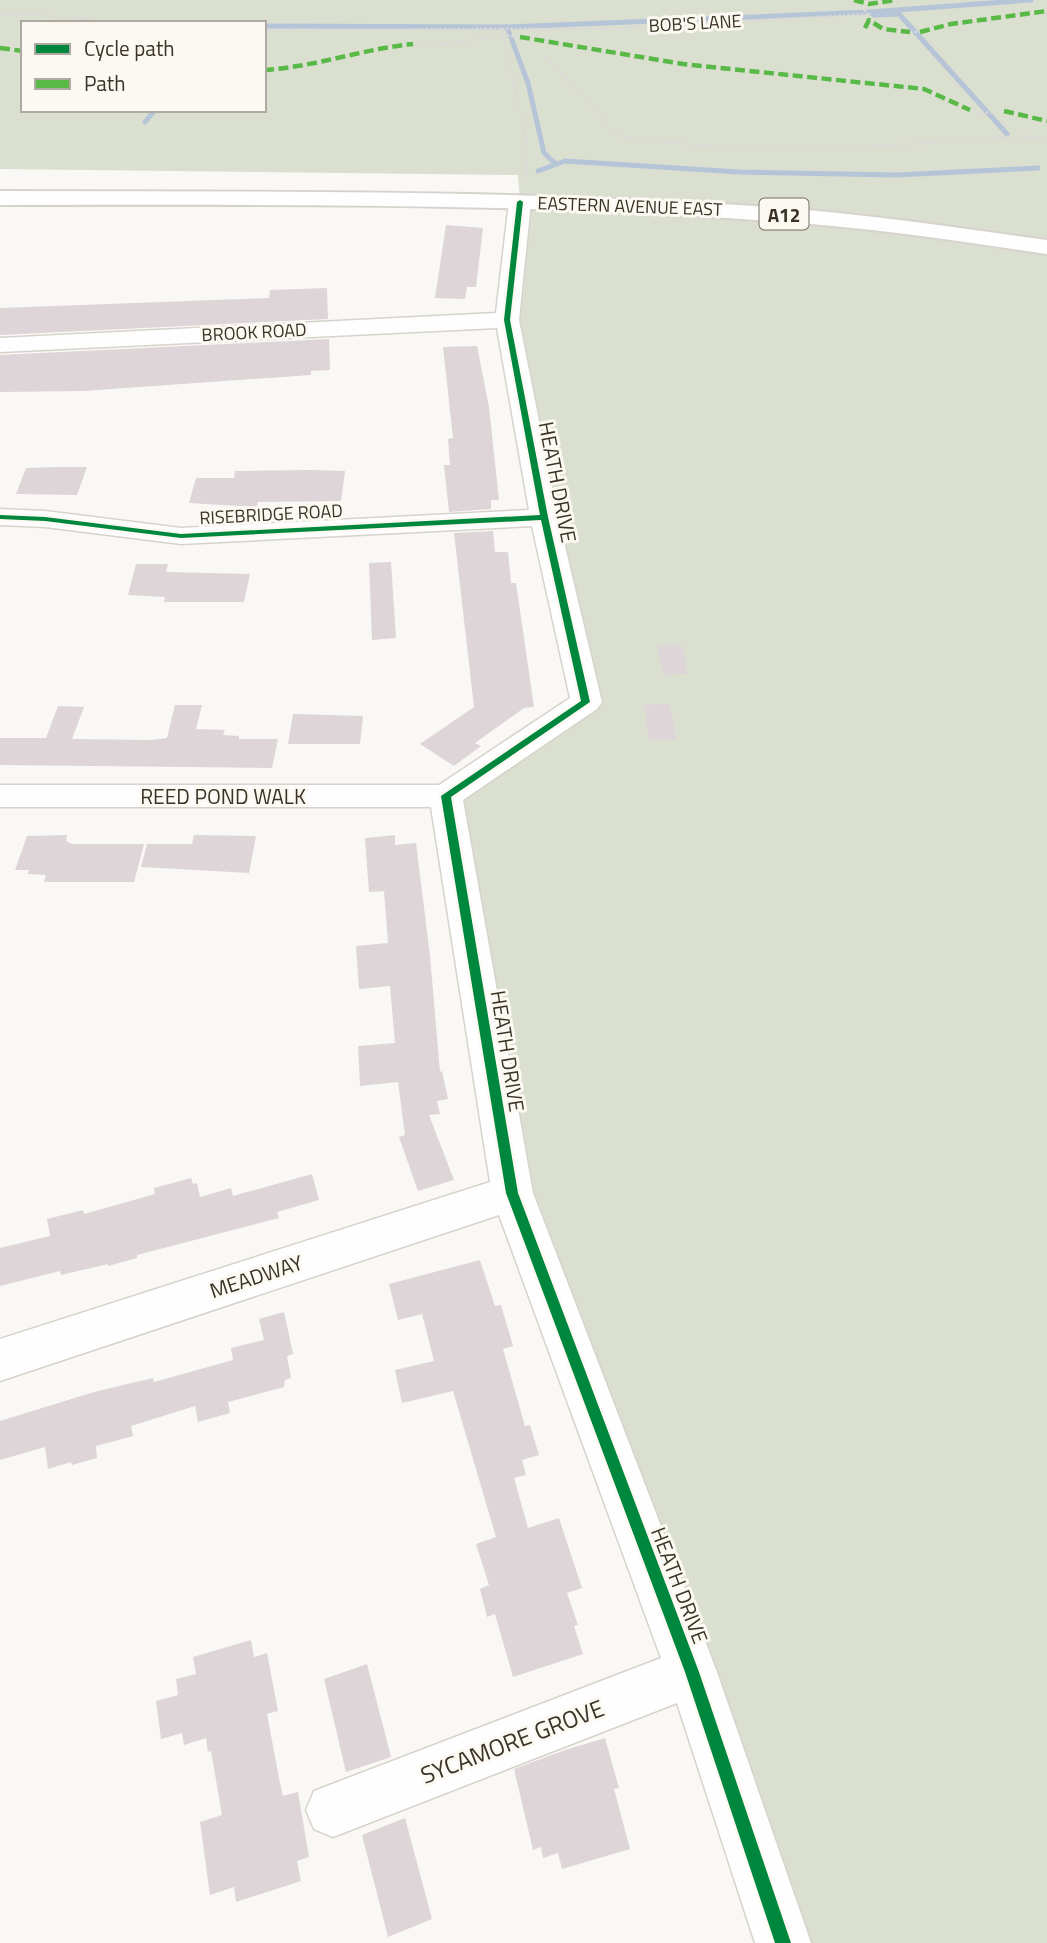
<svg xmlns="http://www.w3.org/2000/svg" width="1047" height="1943" font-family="'Titillium Web',sans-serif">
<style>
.green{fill:#dbdfd0;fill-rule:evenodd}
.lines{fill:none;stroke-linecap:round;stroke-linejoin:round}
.stream{stroke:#b6c4d8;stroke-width:5}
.building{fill:#ddd5d8}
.minor-casing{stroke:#d7d3cc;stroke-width:3}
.trunk-casing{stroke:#d7d3cc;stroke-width:4}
.path{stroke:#dad9d7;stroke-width:2.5;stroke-dasharray:2.5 2;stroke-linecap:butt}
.minor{fill:#fefefe;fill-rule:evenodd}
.trunk{fill:#fefefe;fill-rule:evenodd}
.quiet{stroke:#58b947;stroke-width:4.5;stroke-dasharray:10 4.5;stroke-linecap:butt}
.cycleway-casing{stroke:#fcf9f3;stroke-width:5}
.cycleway{fill:#00873e;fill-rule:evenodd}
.labels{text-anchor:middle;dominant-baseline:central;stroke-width:6;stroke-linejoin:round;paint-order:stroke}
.far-street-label{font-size:18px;fill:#3a3428;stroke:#fcf9f3}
.shield{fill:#fcf9f3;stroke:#746f65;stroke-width:2}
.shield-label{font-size:19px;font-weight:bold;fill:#3a3428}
.street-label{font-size:21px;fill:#3a3428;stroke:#fcf9f3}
.near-street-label{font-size:24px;fill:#3a3428;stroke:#fcf9f3}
</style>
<rect width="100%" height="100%" fill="#faf8f5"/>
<path class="green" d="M0 0H1047V1943H783L512 1193 446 796 586 701 507 320 520 202 518 175 0 169ZM23 23H264V110H23Z"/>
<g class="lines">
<g class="stream">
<polyline points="264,26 507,27"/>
<polyline points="145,122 155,110"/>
<polyline points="1007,134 899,14 874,15 870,12 1031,0"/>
<polyline points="556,164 544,153 528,83 507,27 870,12"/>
<polyline points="538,171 565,161 739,172 897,175 1038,168"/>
</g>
</g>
<g class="building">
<polygon points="446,225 483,228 476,287 467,287 465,299 435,298"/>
<polygon points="327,288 328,319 0,335 0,308 269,298 270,290"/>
<polygon points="329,339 330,370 311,371 311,375 83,391 0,392 0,355"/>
<polygon points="477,346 489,407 499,500 491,500 491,509 449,512 444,465 450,465 448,439 453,438 443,347"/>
<polygon points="59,467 87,467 77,495 16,494 26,468"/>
<polygon points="312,470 345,471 341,501 258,502 257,507 189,503 196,478 234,478 235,471"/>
<polygon points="493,531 495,552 508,552 511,583 516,583 534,707 524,708 475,743 481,746 454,766 420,744 474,707 454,533"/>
<polygon points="391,562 396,638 372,640 369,563"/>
<polygon points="136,564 168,564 166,572 250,574 244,602 164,602 165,597 128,595"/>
<polygon points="657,645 682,645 688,674 663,675"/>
<polygon points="670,704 676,739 649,740 644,705"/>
<polygon points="175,705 202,705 196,729 225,730 223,735 239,736 239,739 278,739 272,768 0,765 0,738 46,738 58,706 84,707 72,739 152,740 167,738"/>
<polygon points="293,714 363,716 360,744 288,744"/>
<polygon points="67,835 66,841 72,844 144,844 134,882 44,882 46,875 27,874 29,870 15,870 27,836"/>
<polygon points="194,835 256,836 249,873 141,867 147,844 192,844"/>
<polygon points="395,835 395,845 416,843 430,956 440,1072 442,1071 448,1099 437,1101 440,1114 429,1115 454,1180 418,1191 399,1137 405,1135 398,1082 360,1086 358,1046 395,1043 390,986 359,989 356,946 388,943 384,891 369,892 365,838"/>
<polygon points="312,1174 319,1200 277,1212 279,1218 137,1255 137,1258 108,1266 108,1264 61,1275 60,1271 0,1286 0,1248 50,1236 47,1219 83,1210 84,1214 155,1194 154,1188 191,1178 193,1184 197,1183 200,1197 231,1188 233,1196"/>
<polygon points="480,1260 495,1306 501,1305 513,1346 503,1349 525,1426 530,1425 539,1455 522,1460 526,1475 514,1478 528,1528 559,1518 582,1588 567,1593 578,1625 574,1626 583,1654 513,1677 495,1614 487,1617 480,1589 489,1585 476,1544 496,1537 453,1391 402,1403 395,1370 434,1361 422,1314 398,1320 389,1284"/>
<polygon points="284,1312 293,1354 287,1356 291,1378 285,1380 284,1387 228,1402 230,1413 198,1422 195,1406 131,1426 133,1436 96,1446 97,1458 72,1465 71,1462 48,1469 45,1447 0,1460 0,1421 94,1392 153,1378 154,1382 233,1360 231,1348 264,1340 259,1319"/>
<polygon points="251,1640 254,1657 267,1653 278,1711 267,1714 279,1778 283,1796 298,1792 309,1857 297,1861 301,1881 236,1902 234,1887 210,1895 200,1822 222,1815 211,1751 208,1752 206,1738 184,1745 182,1733 161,1739 156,1701 178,1695 176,1679 196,1674 193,1657"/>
<polygon points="367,1664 391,1757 346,1772 324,1679"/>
<polygon points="605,1738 619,1788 614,1789 630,1849 562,1869 558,1853 543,1858 541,1847 533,1850 514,1769 565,1750"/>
<polygon points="405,1818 432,1919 388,1937 362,1835"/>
</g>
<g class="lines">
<g class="minor-casing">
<polygon id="minor" points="520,196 528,197 531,202 519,320 558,517 602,702 597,709 463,800 533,1193 717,1672 811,1943 755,1943 677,1703 333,1837 314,1829 306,1810 314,1791 661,1658 499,1215 0,1381 0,1339 490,1182 431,807 0,807 0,785 439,785 570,698 532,526 181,544 45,527 0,525 0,509 45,511 181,528 529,510 497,328 0,352 0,338 496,313 509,202 512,197"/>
</g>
<g class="trunk-casing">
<path id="trunk" d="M0 191C261 192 523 189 784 208 872 215 960 228 1047 240V254C960 241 872 228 784 222 523 202 261 205 0 205Z"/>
</g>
<g class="path">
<polyline points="858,3 870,16 869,20"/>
<polyline points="0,15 22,14 134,23"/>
<polyline points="264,30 502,29"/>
<polyline points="910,32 920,32"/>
<polyline points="413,44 447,44 503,35 520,37"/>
<path d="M544 56 599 113 611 134C750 159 883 146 1023 136L1047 139"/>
<polyline points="977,113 996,112"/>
<polyline points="526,180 526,140 502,29 603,29 871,14"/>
</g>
<use href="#minor" class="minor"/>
<use href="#trunk" class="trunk"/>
<g class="quiet">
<polyline points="854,0 869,4 895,0"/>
<polyline points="865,28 869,20 883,29 910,32"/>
<polyline points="920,32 951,24 1047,11"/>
<polyline points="520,37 683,64 924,89 970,110"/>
<polyline points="0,48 23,51"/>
<path d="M264 70C315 67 362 49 413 44"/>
<polyline points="1004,111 1047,121"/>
</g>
<g class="cycleway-casing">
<polygon id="cycleway" points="520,200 523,202 510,320 548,517 590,702 451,797 518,1193 699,1672 791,1943 775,1943 685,1672 506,1193 441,796 581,701 541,520 181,538 45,521 0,519 0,515 45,517 181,534 540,515 504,320 517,202"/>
</g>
<use href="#cycleway" class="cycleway"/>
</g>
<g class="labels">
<g class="far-street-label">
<text transform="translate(695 23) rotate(-3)">BOB'S LANE</text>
<text transform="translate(630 206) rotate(2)">EASTERN AVENUE EAST</text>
<text transform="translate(254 332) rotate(-3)">BROOK ROAD</text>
<text transform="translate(271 514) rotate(-3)">RISEBRIDGE ROAD</text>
</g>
<rect class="shield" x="759.5" y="198.5" width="49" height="31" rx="5"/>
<g class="shield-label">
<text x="784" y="214">A12</text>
</g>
<g class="street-label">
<text transform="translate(558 482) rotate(79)">HEATH DRIVE</text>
<text x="223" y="796">REED POND WALK</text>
<text transform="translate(508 1051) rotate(81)">HEATH DRIVE</text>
<text transform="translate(256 1276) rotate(-18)">MEADWAY</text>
<text transform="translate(680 1585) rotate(69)">HEATH DRIVE</text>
</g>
<g class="near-street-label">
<text transform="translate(512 1741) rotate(-21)">SYCAMORE GROVE</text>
</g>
</g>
<rect x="21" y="21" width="245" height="91" fill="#fcf9f3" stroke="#aeaaa2" stroke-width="2"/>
<rect x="35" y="44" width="35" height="10" fill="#00873e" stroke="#aeaaa2" stroke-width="2"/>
<text x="84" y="56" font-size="21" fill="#3a3428">Cycle path</text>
<rect x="35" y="79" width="35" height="10" fill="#58b947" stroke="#aeaaa2" stroke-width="2"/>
<text x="84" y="91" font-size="21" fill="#3a3428">Path</text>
</svg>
